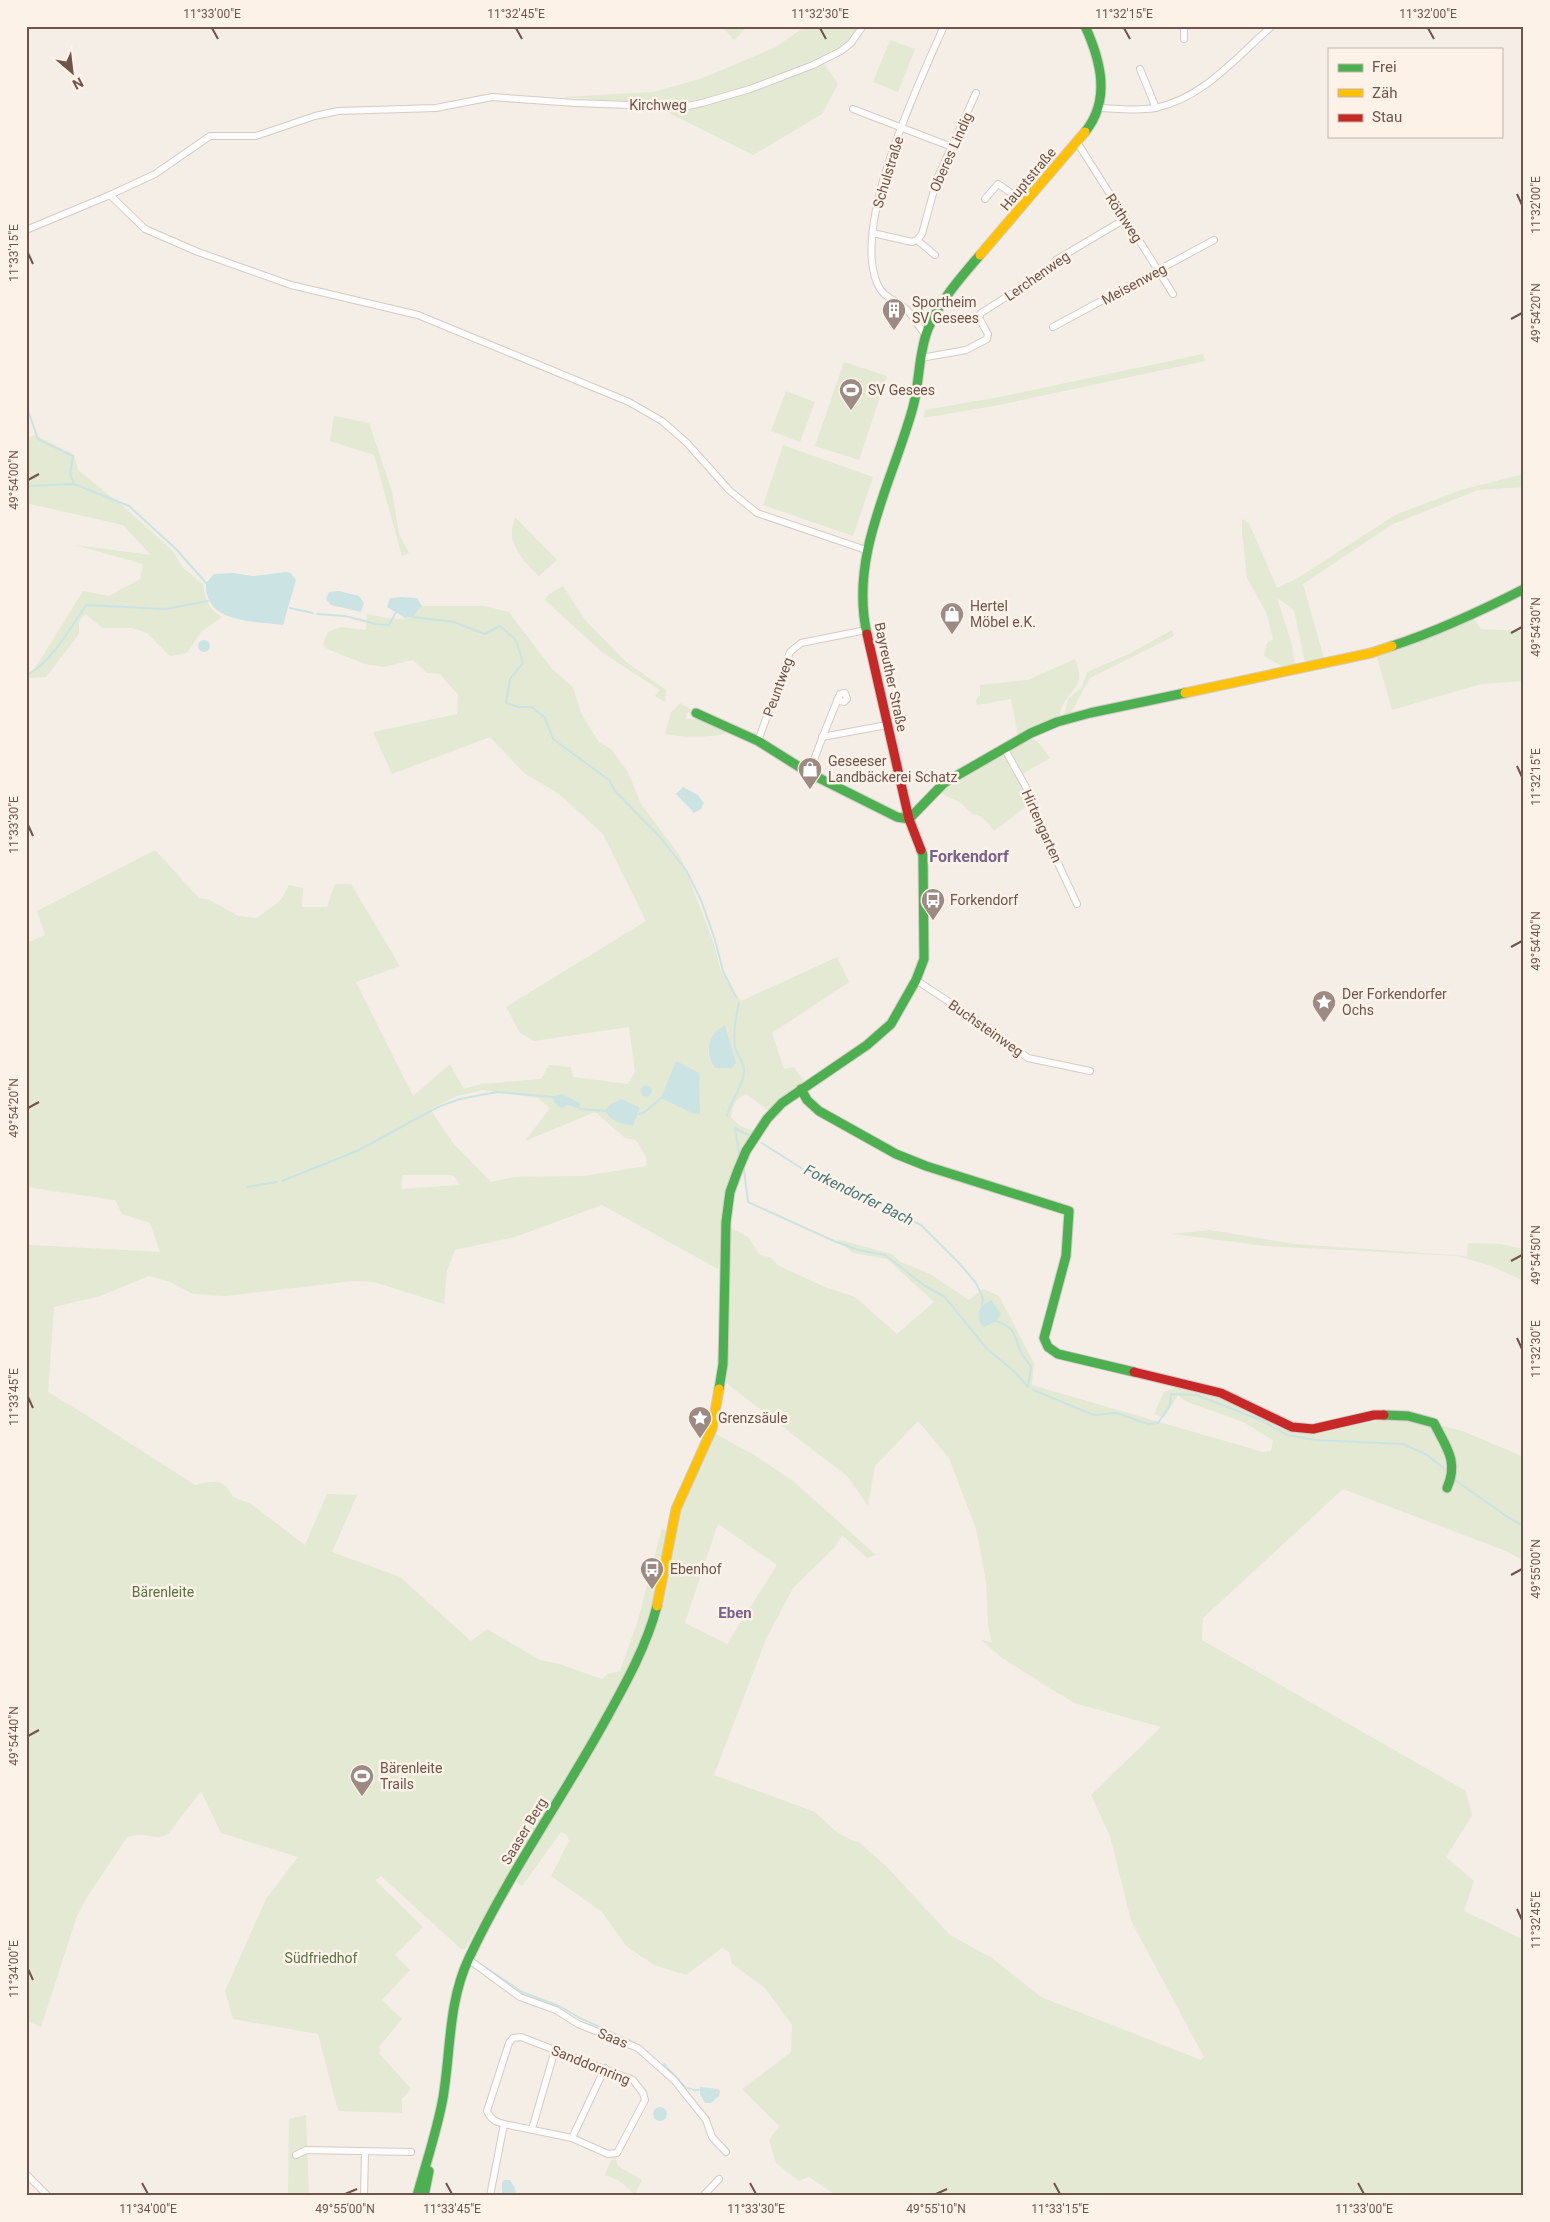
<svg xmlns="http://www.w3.org/2000/svg" width="1550" height="2222" font-family="Roboto,sans-serif">
<style>
.green{fill:#e3e9d3;fill-rule:evenodd}
.water{fill:#cbe4e3}
.lines{fill:none;stroke-linecap:round;stroke-linejoin:round}
.stream{stroke:#cbe4e3;stroke-width:2}
.street-casing{stroke:#d3cbc6;stroke-width:8}
.fast-casing{stroke:#d3cac4;stroke-width:11}
.slow-casing{stroke:#d3cac4;stroke-width:11}
.jam-casing{stroke:#d3cac4;stroke-width:11}
.street{stroke:#fdfcfb;stroke-width:6}
.fast{stroke:#4caf50;stroke-width:9}
.slow{stroke:#ffc107;stroke-width:9}
.jam{stroke:#c62828;stroke-width:9}
.ticks{fill:none;stroke:#6e544b;stroke-width:2}
.labels{text-anchor:middle;dominant-baseline:central;stroke-width:5;stroke-linejoin:round;paint-order:stroke}
.street-label{font-size:14px;fill:#6e544b;stroke:#fdf2e8}
.poi-label{font-size:14px;fill:#6e544b;stroke:#fdf2e8;text-anchor:start}
.park-label{font-size:14px;fill:#587344;stroke:#fdf2e8}
.water-label{font-size:15px;font-style:italic;fill:#44777a;stroke:#fdf2e8}
.neighbourhood-label{font-size:15px;font-weight:bold;fill:#79638b;stroke:#fdf2e8}
.quarter-label{font-size:16px;font-weight:bold;fill:#79638b;stroke:#fdf2e8}
.neatline{fill:none;stroke:#6e544b;stroke-width:2}
.ticks-label{font-size:12px;text-anchor:middle;fill:#6e544b}
</style>
<rect width="100%" height="100%" fill="#f4eee7"/>
<g class="green">
<polygon points="721,26 748,26 734,40"/>
<polygon points="806,26 861,26 850,41 822,60 838,84 822,114 753,155 665,111 664,104 561,97 653,92 700,79 774,48"/>
<polygon points="890,40 915,49 898,92 873,82"/>
<polygon points="1203,354 1205,361 999,405 923,418 925,410 999,397"/>
<polygon points="844,362 887,376 859,460 815,446"/>
<polygon points="786,391 815,402 800,442 771,431"/>
<polygon points="334,416 369,423 392,492 399,534 409,553 402,556 374,455 330,441"/>
<path d="M35 435 74 455 78 470 126 509 173 551 182 567 203 584C205 599 208 609 222 617L201 632 187 653 170 656 147 633 132 628H103L85 614 79 621V634L46 677 29 678 26 682V674L32 673 83 591 109 596 140 579 143 564 75 545 151 555 123 525 26 503V438Z"/>
<polygon points="783,445 873,477 853,536 763,505"/>
<polygon points="1524,474 1524,487 1478,490 1391,525 1303,584 1324,658 1305,663 1294,610 1277,598 1292,645 1295,665 1283,667 1264,656 1267,643 1273,639 1267,614 1247,578 1242,532 1242,519 1249,523 1277,588 1298,578 1395,515 1461,490"/>
<path d="M515 517 557 560 539 576C529 567 514 551 512 537 511 531 514 522 515 517Z"/>
<polygon points="563,586 585,620 625,661 666,690 665,702 655,696 660,690 603,653 545,600 549,594"/>
<path d="M422 606H484L509 612 552 669 573 687 581 713 590 728 599 742 611 749 628 772 641 804 680 856 713 941 721 971 741 1001 837 957 849 982 772 1033 784 1069 794 1067 804 1081 772 1109H766L746 1094C735 1099 732 1105 731 1117L740 1126 754 1131 736 1160 727 1191 718 1269 602 1205 515 1237 455 1250 447 1271 444 1304 374 1282 352 1281 226 1296 193 1294 170 1282 149 1276 100 1296 54 1307 48 1392 86 1415 195 1485C213 1481 224 1477 233 1497L251 1504 305 1545 327 1494 357 1495 332 1552 400 1577 471 1641 487 1629 540 1660 556 1663 602 1679 608 1674 620 1671 638 1620 662 1528 672 1534 679 1510 714 1433 754 1455 793 1481 876 1555 867 1558 842 1535 835 1547 793 1588 766 1639 714 1775 815 1812 834 1830 851 1840 859 1842 887 1867 950 1935 992 1958 1041 1997 1201 2060 1204 2057 1131 1921 1110 1836 1091 1795 1161 1727 1074 1703 1002 1658 981 1640 992 1642 988 1627 986 1581 976 1529 949 1458 918 1421 875 1466 868 1506 847 1476 726 1383 729 1227 748 1237 760 1255 770 1257 779 1266 825 1287 855 1297 897 1334 934 1302 887 1259 853 1253 836 1239 892 1254 901 1262 930 1274 969 1300 983 1289 999 1296 1034 1363 1032 1385 1263 1452 1271 1451 1273 1440 1243 1422 1185 1401 1178 1395 1164 1418 1154 1414 1164 1392 1176 1387 1219 1394 1313 1432 1408 1416 1465 1432 1524 1457V1561L1506 1551 1343 1489 1203 1618 1202 1640 1466 1791 1472 1816 1446 1857 1474 1881 1464 1911 1524 1940V2196H837L809 2177 799 2181 776 2163 769 2140 779 2126 742 2089 791 2052 792 2025 765 1988 732 1964 729 1952 722 1948 686 1975 654 1965 626 1946 602 1912 551 1876 569 1841 567 1835 561 1832 522 1886 516 1882 545 1832 532 1834 465 1949H461L381 1876 375 1880 423 1927 395 1955 410 1970 382 2000 402 2019 379 2047 381 2052H378L411 2089 402 2099V2113L338 2111 318 2034 233 2019 225 1991 266 1899 298 1857 221 1833 201 1791 169 1833C159 1841 152 1835 140 1835 136 1835 131 1836 127 1837L87 1897 77 1916 41 2027 26 2020V1243L31 1245 160 1252 150 1223 122 1214 115 1200 26 1187V943L45 935 37 911 155 850 199 898 210 900 238 916 257 918 281 900 289 885 303 888 302 907H327L335 884H351L400 966 356 982 413 1096 450 1064 464 1089 481 1084 541 1079 549 1065 571 1067 573 1077 628 1084 635 1072 629 1027 534 1041 520 1033 506 1007 646 921 603 834 559 794 524 773 490 737 392 774 373 732 457 714 458 695 440 674 427 673 413 660 383 667 365 664 327 649 323 644 328 632 341 627 366 630 367 614C386 617 411 627 422 606ZM725 1025 732 1056 715 1068C701 1047 710 1040 725 1025ZM483 1090 538 1098 550 1108 525 1141 595 1112 625 1138 636 1140 646 1157 647 1166 583 1176 514 1177 491 1182 453 1143 430 1109 457 1096ZM640 1108 633 1126 613 1120 606 1111ZM402 1175H448L454 1176 460 1185 401 1189ZM718 1524 777 1565 727 1644 685 1623ZM578 1758 585 1759 558 1803 559 1789Z"/>
<polygon points="1474,619 1481,629 1524,631 1524,681 1481,684 1392,710 1377,657"/>
<polygon points="1172,630 1174,636 1090,678 1070,714 1064,716 1068,699 1082,687 1087,672 1129,654"/>
<path d="M1075 659C1089 692 1065 686 1059 717L1018 735 1011 699 977 705 976 700 980 695V685L1028 680Z"/>
<path d="M680 703 692 710 686 714V719H724L730 726 724 734C704 738 686 738 665 734L671 712Z"/>
<polygon points="1030,737 1039,743 1050,758 1022,774 1009,750"/>
<polygon points="1001,755 1004,756 1031,803 994,831 988,823 980,816 972,814 961,803 940,793"/>
<polygon points="1210,1230 1294,1244 1467,1256 1468,1243 1500,1244 1524,1249 1524,1281 1491,1266 1458,1256 1266,1246 1172,1234"/>
<polygon points="306,2115 309,2196 288,2196 289,2119"/>
<polygon points="615,2158 618,2166 642,2180 635,2194 618,2180 605,2175 611,2160"/>
</g>
<g class="water">
<path d="M286 572 291 573 296 580 283 625C254 621 204 624 206 583L214 574 233 573 253 576Z"/>
<polygon points="339,591 359,596 364,603 361,612 331,605 326,599 329,592"/>
<polygon points="400,597 417,598 422,606 413,617 405,618 387,607 390,598"/>
<circle cx="204" cy="646" r="6"/>
<polygon points="683,787 698,795 704,803 701,809 694,813 676,794"/>
<path d="M725 1025 736 1063 732 1068H715C704 1052 707 1035 725 1025Z"/>
<polygon points="676,1061 699,1073 700,1114 692,1113 661,1098"/>
<circle cx="646" cy="1091" r="5.5"/>
<polygon points="562,1094 580,1103 580,1109 568,1105 561,1108 554,1102 553,1097"/>
<path d="M622 1099 640 1108 633 1126C623 1124 610 1122 606 1111L609 1105Z"/>
<path d="M991 1300 1001 1314 996 1321 985 1327 981 1325C976 1312 979 1306 991 1300Z"/>
<polygon points="700,2087 718,2089 720,2091 719,2096 711,2103 705,2103 700,2094"/>
<circle cx="660" cy="2114" r="7"/>
<polygon points="504,2180 510,2180 515,2188 516,2196 502,2196 502,2183"/>
</g>
<g class="lines">
<g class="stream">
<polyline points="26,405 38,439 73,456 70,474 74,484"/>
<polyline points="26,486 74,484 129,506 176,549 206,583"/>
<polyline points="290,608 313,613"/>
<polyline points="317,614 345,616 376,624 389,625 396,612"/>
<polyline points="413,617 454,622 485,634 500,626 516,640 523,663 510,679 506,703 518,707 532,707 545,718 553,739 609,780 615,791 659,836 686,870 701,900 715,940 723,971 736,997"/>
<path d="M26 675C49 666 72 626 86 605L165 609 208 601"/>
<polyline points="580,1109 606,1111"/>
<polyline points="639,1114 645,1112 661,1098"/>
<path d="M727 1116C730 1101 743 1088 744 1072 745 1061 737 1057 735 1047 733 1034 736 1016 739 1003"/>
<polyline points="735,1128 739,1153"/>
<polyline points="735,1128 748,1135"/>
<polyline points="762,1143 820,1180 862,1196 921,1225 960,1264 976,1283 983,1298 982,1304"/>
<polyline points="744,1170 748,1202 834,1241 858,1250 885,1255 925,1286 945,1297 987,1349 1014,1371 1028,1387"/>
<polyline points="282,1181 357,1151 438,1107 460,1099 497,1092 553,1097"/>
<polyline points="247,1187 277,1182"/>
<path d="M996 1321C1014 1327 1014 1333 1020 1350 1023 1356 1027 1361 1031 1367L1028 1387"/>
<polyline points="1033,1390 1094,1415 1116,1413 1148,1424 1158,1423 1170,1405 1171,1394 1196,1395 1261,1420 1287,1435 1315,1440 1403,1444 1427,1455 1450,1473"/>
<polyline points="1455,1480 1509,1518 1524,1526"/>
<polyline points="476,1961 522,1992 559,2006 580,2018 635,2043"/>
<polyline points="664,2064 686,2088 691,2089"/>
<polyline points="693,2090 699,2090"/>
</g>
<g class="street-casing">
<g id="street">
<polyline points="1184,26 1184,39"/>
<polyline points="1140,69 1156,108"/>
<path d="M1101 108C1119 109 1137 111 1155 108 1204 98 1236 57 1272 26"/>
<polyline points="853,109 952,147"/>
<polyline points="1077,142 1173,294"/>
<polyline points="110,195 145,229 198,252 291,285 418,315 629,402 662,421 687,443 729,490 757,513 866,550"/>
<polyline points="985,199 998,184 1026,203"/>
<polyline points="26,230 110,195 155,174 210,136 256,136 315,116 338,111 436,108 492,97 575,103 683,107 702,103 750,89 813,65 841,51 851,43 863,26"/>
<polyline points="873,233 912,242 917,240 922,234 937,179 976,93"/>
<polyline points="917,240 935,255"/>
<polyline points="1053,327 1214,240"/>
<path d="M926 335C918 327 913 315 905 308 894 299 883 298 877 283 852 223 918 85 944 26"/>
<polyline points="921,358 966,350 987,339 988,334 979,318 981,313 1047,271 1056,260 1125,219"/>
<polyline points="822,737 887,725"/>
<polyline points="758,741 790,652 801,643 866,630"/>
<polyline points="1004,748 1032,798 1041,827 1077,904"/>
<path d="M809 773C819 746 829 720 840 694L845 693 847 699 844 702 837 700"/>
<polyline points="916,980 984,1025 1028,1058 1090,1071"/>
<polyline points="468,1959 520,1997 556,2010 578,2024 638,2048 674,2080 706,2120 712,2137 726,2152"/>
<path d="M521 2037 633 2080 643 2093 645 2100 617 2153 608 2154 572 2138 504 2124C496 2122 491 2120 487 2111L509 2043 513 2038Z"/>
<polyline points="532,2129 555,2050"/>
<polyline points="572,2138 605,2068"/>
<polyline points="296,2155 306,2150 411,2152"/>
<polyline points="26,2174 48,2196"/>
<polyline points="364,2196 365,2152"/>
<polyline points="490,2196 504,2124"/>
<polyline points="703,2196 719,2179"/>
</g>
</g>
<g class="fast-casing">
<g id="fast">
<path d="M1085 132C1111 100 1101 61 1085 26"/>
<path d="M867 634C849 555 893 481 913 407 920 381 918 354 928 329 939 302 961 277 980 255"/>
<path d="M1392 646C1438 631 1481 611 1524 589"/>
<polyline points="696,713 758,741 809,773 897,817 909,819"/>
<polyline points="909,819 944,783 1031,733 1057,722 1090,713 1185,693"/>
<polyline points="801,1089 807,1100 819,1111 896,1154 926,1166 1069,1211 1066,1256 1044,1338 1048,1347 1058,1354 1134,1372"/>
<polyline points="719,1389 723,1364 726,1222 730,1192 738,1170 746,1151 767,1119 782,1103 867,1045 891,1024 916,980 924,959 923,855 921,850"/>
<path d="M1384 1415 1408 1416 1434 1423C1446 1447 1459 1461 1447 1488"/>
<path d="M417 2196C426 2163 437 2131 443 2098 451 2050 448 2002 469 1958 508 1875 562 1799 606 1719 626 1683 647 1645 657 1606"/>
<polyline points="424,2196 429,2171"/>
</g>
</g>
<g class="slow-casing">
<g id="slow">
<polyline points="980,255 1085,132"/>
<polyline points="1185,693 1371,653 1392,646"/>
<polyline points="657,1606 676,1509 712,1429 719,1389"/>
</g>
</g>
<g class="jam-casing">
<g id="jam">
<polyline points="867,634 909,819 921,850"/>
<polyline points="1134,1372 1221,1393 1292,1427 1313,1429 1374,1415 1384,1415"/>
</g>
</g>
<use href="#street" class="street"/>
<use href="#fast" class="fast"/>
<use href="#slow" class="slow"/>
<use href="#jam" class="jam"/>
</g>
<path class="ticks" d="M212 28 218 39M516 28 522 39M820 28 826 39M1124 28 1130 39M1428 28 1434 39M1517 194 1522 205M28 253 33 264M1511 319 1522 313M28 480 39 474M1511 633 1522 627M1517 766 1522 777M28 825 33 836M1511 947 1522 941M28 1108 39 1102M1511 1261 1522 1255M1517 1338 1522 1349M28 1397 33 1408M1511 1575 1522 1569M28 1736 39 1730M1517 1909 1522 1920M28 1969 33 1980M142 2183 148 2194M446 2183 452 2194M750 2183 756 2194M1054 2183 1060 2194M1358 2183 1364 2194M345 2194 357 2189M936 2194 947 2189"/>
<defs>
<g id="building-pin" transform="scale(1.25)"><path d="M0 17L-7.5 6A9.5 9.5 0 1 1 7.5 6Z" fill="#9d8a82" stroke="#fdf2e8"/><path d="M-4-6H4V6H1V3H-1V6H-4ZM-2.5-4.3h1.7v1.8h-1.7ZM.8-4.3h1.7v1.8H.8ZM-2.5-1h1.7V.8h-1.7ZM.8-1h1.7V.8H.8Z" fill="#fff"/></g>
<g id="stadium-pin" transform="scale(1.25)"><path d="M0 17L-7.5 6A9.5 9.5 0 1 1 7.5 6Z" fill="#9d8a82" stroke="#fdf2e8"/><path d="M0-5a6.5 5 0 1 0 0 10a6.5 5 0 1 0 0-10ZM-3.5-1.8h7v3.6h-7Z" fill="#fff"/></g>
<g id="shop-pin" transform="scale(1.25)"><path d="M0 17L-7.5 6A9.5 9.5 0 1 1 7.5 6Z" fill="#9d8a82" stroke="#fdf2e8"/><path d="M-5-2.5h2.3a2.7 3.5 0 0 1 5.4 0H5L5.5 6h-11ZM-1.5-2.5h3a1.5 2.3 0 0 0-3 0Z" fill="#fff"/></g>
<g id="bus-pin" transform="scale(1.25)"><path d="M0 17L-7.5 6A9.5 9.5 0 1 1 7.5 6Z" fill="#9d8a82" stroke="#fdf2e8"/><path d="M-5-6H5V4H4V6H2V4H-2V6H-4V4H-5ZM-3.5-4V0h7V-4ZM-3.5 1.2v1.5H-2V1.2ZM2 1.2v1.5H3.5V1.2Z" fill="#fff"/></g>
<g id="sight-pin" transform="scale(1.25)"><path d="M0 17L-7.5 6A9.5 9.5 0 1 1 7.5 6Z" fill="#9d8a82" stroke="#fdf2e8"/><path d="M0-6L1.8-2.2L6-1.7L2.9 1.2L3.7 5.4L0 3.3L-3.7 5.4L-2.9 1.2L-6-1.7L-1.8-2.2Z" fill="#fff"/></g>
</defs>
<g fill-rule="evenodd">
<use href="#building-pin" x="894" y="310"/>
<use href="#stadium-pin" x="851" y="390"/>
<use href="#shop-pin" x="952" y="614"/>
<use href="#shop-pin" x="810" y="769"/>
<use href="#bus-pin" x="933" y="900"/>
<use href="#sight-pin" x="1324" y="1002"/>
<use href="#sight-pin" x="700" y="1418"/>
<use href="#bus-pin" x="652" y="1569"/>
<use href="#stadium-pin" x="362" y="1776"/>
</g>
<g class="labels">
<g class="street-label">
<text x="658" y="105">Kirchweg</text>
<text transform="translate(951 152) rotate(-66)">Oberes Lindig</text>
<text transform="translate(888 172) rotate(-73)">Schulstraße</text>
<text transform="translate(1028 179) rotate(-50)">Hauptstraße</text>
<text transform="translate(1124 218) rotate(57)">Röthweg</text>
<text transform="translate(1037 276) rotate(-35)">Lerchenweg</text>
<text transform="translate(1134 284) rotate(-28)">Meisenweg</text>
<text transform="translate(891 677) rotate(78)">Bayreuther Straße</text>
<text transform="translate(778 687) rotate(-70)">Peuntweg</text>
<text transform="translate(1042 826) rotate(66)">Hirtengarten</text>
<text transform="translate(986 1028) rotate(35)">Buchsteinweg</text>
<text transform="translate(524 1831) rotate(-59)">Saaser Berg</text>
<text transform="translate(613 2038) rotate(22)">Saas</text>
<text transform="translate(591 2065) rotate(22)">Sanddornring</text>
</g>
<g class="poi-label">
<text x="912" y="302">Sportheim<tspan x="912" dy="16">SV Gesees</tspan></text>
<text x="868" y="390">SV Gesees</text>
<text x="970" y="606">Hertel<tspan x="970" dy="16">Möbel e.K.</tspan></text>
<text x="828" y="761">Geseeser<tspan x="828" dy="16">Landbäckerei Schatz</tspan></text>
<text x="950" y="900">Forkendorf</text>
<text x="1342" y="994">Der Forkendorfer<tspan x="1342" dy="16">Ochs</tspan></text>
<text x="718" y="1418">Grenzsäule</text>
<text x="670" y="1569">Ebenhof</text>
<text x="380" y="1768">Bärenleite<tspan x="380" dy="16">Trails</tspan></text>
</g>
<g class="park-label">
<text x="163" y="1592">Bärenleite</text>
<text x="321" y="1958">Südfriedhof</text>
</g>
<g class="water-label">
<text transform="translate(859 1195) rotate(26)">Forkendorfer Bach</text>
</g>
<g class="neighbourhood-label">
<text x="735" y="1613">Eben</text>
</g>
<g class="quarter-label">
<text x="969" y="856">Forkendorf</text>
</g>
</g>
<rect width="1550" height="2222" fill="none" stroke="#fdf2e8" stroke-width="55"/>
<rect x="1328" y="48" width="175" height="90" fill="#fdf2e8" stroke="#c4b3a9"/>
<rect x="1338" y="64" width="25" height="8" fill="#4caf50" stroke="#c4b3a9"/>
<text x="1372" y="72" font-size="15" fill="#6e544b">Frei</text>
<rect x="1338" y="89" width="25" height="8" fill="#ffc107" stroke="#c4b3a9"/>
<text x="1372" y="98" font-size="15" fill="#6e544b">Zäh</text>
<rect x="1338" y="114" width="25" height="8" fill="#c62828" stroke="#c4b3a9"/>
<text x="1372" y="122" font-size="15" fill="#6e544b">Stau</text>
<g transform="translate(72 72) rotate(152)" stroke="#fdf2e8" stroke-width="4" paint-order="stroke">
<path d="M0-4L9 19L0 12L-9 19Z" fill="#6e544b"/>
<text y="-8" font-size="14" font-weight="bold" text-anchor="middle" fill="#6e544b">N</text>
</g>
<rect x="28" y="28" width="1494" height="2166" class="neatline"/>
<g class="ticks-label">
<text x="212" y="18">11°33'00"E</text>
<text x="516" y="18">11°32'45"E</text>
<text x="820" y="18">11°32'30"E</text>
<text x="1124" y="18">11°32'15"E</text>
<text x="1428" y="18">11°32'00"E</text>
<text transform="translate(1536 205) rotate(-90)" y="4">11°32'00"E</text>
<text transform="translate(14 253) rotate(-90)" y="4">11°33'15"E</text>
<text transform="translate(1536 313) rotate(-90)" y="4">49°54'20"N</text>
<text transform="translate(14 480) rotate(-90)" y="4">49°54'00"N</text>
<text transform="translate(1536 627) rotate(-90)" y="4">49°54'30"N</text>
<text transform="translate(1536 777) rotate(-90)" y="4">11°32'15"E</text>
<text transform="translate(14 825) rotate(-90)" y="4">11°33'30"E</text>
<text transform="translate(1536 941) rotate(-90)" y="4">49°54'40"N</text>
<text transform="translate(14 1108) rotate(-90)" y="4">49°54'20"N</text>
<text transform="translate(1536 1255) rotate(-90)" y="4">49°54'50"N</text>
<text transform="translate(1536 1349) rotate(-90)" y="4">11°32'30"E</text>
<text transform="translate(14 1397) rotate(-90)" y="4">11°33'45"E</text>
<text transform="translate(1536 1569) rotate(-90)" y="4">49°55'00"N</text>
<text transform="translate(14 1736) rotate(-90)" y="4">49°54'40"N</text>
<text transform="translate(1536 1920) rotate(-90)" y="4">11°32'45"E</text>
<text transform="translate(14 1969) rotate(-90)" y="4">11°34'00"E</text>
<text x="148" y="2213">11°34'00"E</text>
<text x="345" y="2213">49°55'00"N</text>
<text x="452" y="2213">11°33'45"E</text>
<text x="756" y="2213">11°33'30"E</text>
<text x="936" y="2213">49°55'10"N</text>
<text x="1060" y="2213">11°33'15"E</text>
<text x="1364" y="2213">11°33'00"E</text>
</g>
</svg>
